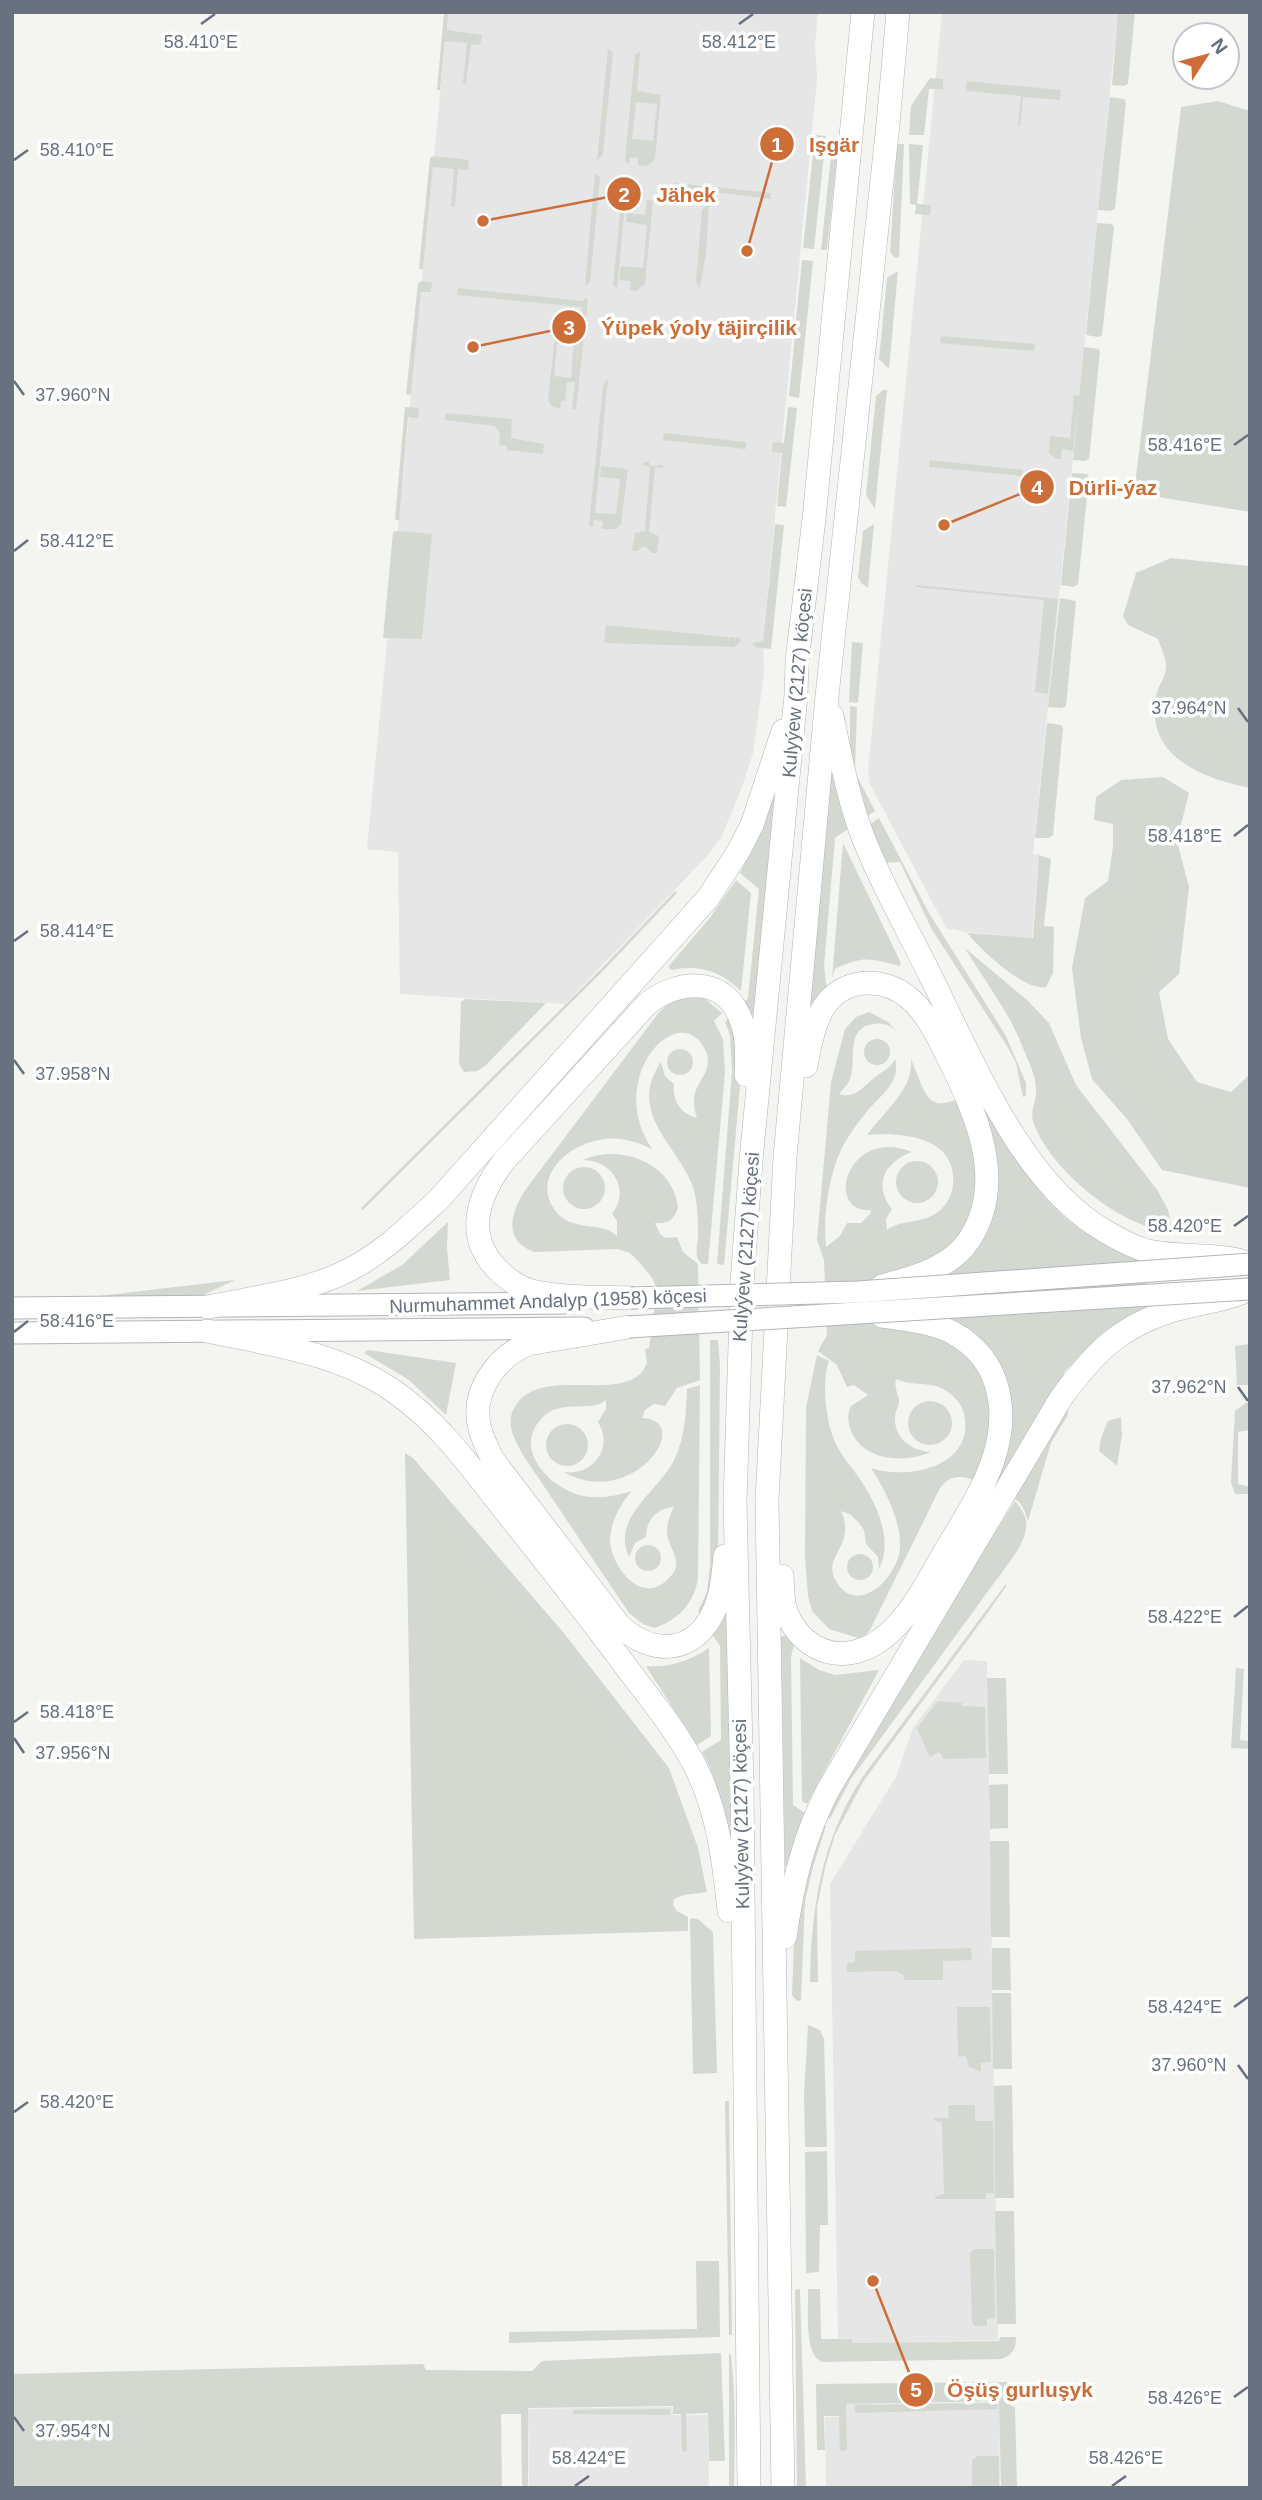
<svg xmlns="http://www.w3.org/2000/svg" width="1262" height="2500" font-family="Helvetica,sans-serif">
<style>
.built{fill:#e5e6e5}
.green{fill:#d3d9d1;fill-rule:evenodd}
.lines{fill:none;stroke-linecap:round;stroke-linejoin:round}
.primary-casing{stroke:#b2b5b9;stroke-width:23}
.trunk-casing{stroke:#b1b4b7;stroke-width:24}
.primary{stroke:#fff;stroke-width:21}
.trunk{stroke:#fff;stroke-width:23}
.primary-bridge-casing{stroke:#b2b5b9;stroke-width:23;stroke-linecap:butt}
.primary-bridge{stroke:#fff;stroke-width:21}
.ticks{fill:none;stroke:#67717f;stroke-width:2.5}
.labels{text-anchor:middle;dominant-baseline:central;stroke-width:7;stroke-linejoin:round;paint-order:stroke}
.street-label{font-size:19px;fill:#67717f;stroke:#fff}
.ticks-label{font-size:18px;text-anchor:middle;fill:#67717f;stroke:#fff;stroke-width:7;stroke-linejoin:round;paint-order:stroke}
.leader{fill:none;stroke:#cd6e39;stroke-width:2.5}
.callout-dot{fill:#cd6e39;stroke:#fff;stroke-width:2.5}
.mark-label{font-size:21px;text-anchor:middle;font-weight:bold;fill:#fff}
.callout-label{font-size:21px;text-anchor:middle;font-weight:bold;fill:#cd6e39;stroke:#fff;stroke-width:7;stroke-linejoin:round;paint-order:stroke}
</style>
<rect width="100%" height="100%" fill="#f4f4f1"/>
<g class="built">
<polygon points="448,12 818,12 815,45 817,79 763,640 764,673 753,753 742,787 721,838 708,855 565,1004 400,994 398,852 367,849"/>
<polygon points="942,12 1118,12 1033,854 1039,855 1032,938 965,932 946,928 870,784 868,771"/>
<polygon points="964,1660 987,1661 998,2340 852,2343 852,2339 838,2338 830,1884 896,1777 913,1728"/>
<polygon points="999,2402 1000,2488 826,2488 825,2417 846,2417 846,2404"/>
<polygon points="672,2407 673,2415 708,2415 709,2488 529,2488 528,2409"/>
</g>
<g class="green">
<polygon points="444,12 448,12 447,30 482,35 480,45 471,44 466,84 463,83 467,43 445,41 440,90 437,90"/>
<polygon points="1118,12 1135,12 1128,84 1124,86 1112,85"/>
<polygon points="608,49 613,52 603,154 597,161"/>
<path d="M640 51 637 91 661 95 655 159 647 166 638 165V158L630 157 629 164 625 161 635 55ZM636 102 657 104 653 141 632 139Z"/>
<polygon points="930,78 943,79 943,89 929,89 924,135 909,135 911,106"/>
<polygon points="967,81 1061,90 1060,100 1023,97 1020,127 1018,126 1021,96 966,91"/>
<polygon points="1110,97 1124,99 1126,102 1115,209 1111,211 1098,210"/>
<polygon points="1218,101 1250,111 1250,512 1134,493 1181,107"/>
<polygon points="815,135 826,136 814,249 803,248"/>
<polygon points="833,137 839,138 827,250 821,250"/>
<polygon points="897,144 904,144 899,258 894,257 890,252"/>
<polygon points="909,144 923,145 917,204 931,205 930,215 915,214 916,205 910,204"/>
<polygon points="434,156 469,160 468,170 458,169 455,207 451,207 454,169 433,167 423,270 419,268 430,158"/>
<polygon points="595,174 600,177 590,282 587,285 585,285"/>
<polygon points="628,175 617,289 613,285 623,180"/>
<polygon points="674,183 771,193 770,199 674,187"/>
<polygon points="647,200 653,200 645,284 636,291 630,290 631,281 619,280 621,266 643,268 647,225 626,222 627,213 645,215"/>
<polygon points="709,204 706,253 700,288 698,287 696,280 702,210"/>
<polygon points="1097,223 1112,224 1114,227 1102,335 1098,337 1086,335"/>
<polygon points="802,260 813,261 799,398 789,396 796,324 787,323 788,320 796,320"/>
<polygon points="898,271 889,369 879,359 887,278"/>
<polygon points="422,281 432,282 431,292 421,292 411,395 406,394 418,283"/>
<polygon points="458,288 583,301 585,298 588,301 576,409 572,410 575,382 567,382 565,401 561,401 560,409 551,406 548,399 555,337 562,336 561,344 557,344 554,376 571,378 574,338 578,338 576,369 582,307 457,295"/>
<polygon points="941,336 1035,344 1034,351 940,343"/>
<polygon points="1084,347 1099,349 1100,352 1089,459 1085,461 1073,460 1079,398 1073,451 1062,449 1061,459 1056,459 1049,453 1050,436 1070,438 1074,395 1079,396"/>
<polygon points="608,379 595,513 616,514 620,479 600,477 601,466 628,469 621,524 616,529 602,529 603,521 594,520 593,527 589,526 603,385"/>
<polygon points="883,390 887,390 875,509 866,495 876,396"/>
<polygon points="405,407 419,408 418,418 408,417 399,521 395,519"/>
<polygon points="788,407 797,408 786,507 777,506 782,453 772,452 773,442 784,443"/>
<polygon points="446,413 512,419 511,438 544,444 543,454 507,450 507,446 499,445 500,433 495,426 445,420"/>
<polygon points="664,433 746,442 746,449 663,440"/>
<polygon points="929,460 1023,470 1022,476 929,467"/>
<polygon points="644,462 649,462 649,465 658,467 659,464 665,467 655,468 649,532 659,536 657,553 652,553 645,546 637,551 632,551 635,533 645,531 650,467 642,465"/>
<polygon points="1072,473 1087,474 1089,477 1078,584 1074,587 1061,585"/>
<polygon points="775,524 784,525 771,649 755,647 752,643 763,641"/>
<polygon points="874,524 868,588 861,583 858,577 863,531"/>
<polygon points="397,531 432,534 422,639 383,638 393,532"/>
<path d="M1171 558 1250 566V788C1202 778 1145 757 1156 696 1158 686 1167 675 1166 665 1166 657 1160 646 1158 639L1128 625 1123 616 1136 573Z"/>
<polygon points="916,585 1058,599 1048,694 1035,692 1044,600 916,587"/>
<polygon points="1060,598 1076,601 1066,706 1062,708 1048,707"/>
<polygon points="606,625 728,637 728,645 729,637 739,638 741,641 735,647 604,643"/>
<polygon points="852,642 863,643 858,703 849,702"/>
<polygon points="850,706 857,707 855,772 875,811 863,819 850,756"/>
<polygon points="1047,723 1061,725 1063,728 1053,835 1048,838 1035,838"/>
<polygon points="832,765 851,827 835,838 824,966 827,990 812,1009 809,1009"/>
<polygon points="1163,777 1189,793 1177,841 1189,887 1179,974 1159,992 1168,1039 1197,1082 1231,1092 1250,1074 1250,1188 1162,1170 1127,1119 1092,1079 1081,1038 1072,968 1085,898 1108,881 1113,846 1113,824 1094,820 1096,797 1121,780"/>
<polygon points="773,797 777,797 755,1024 742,1005 748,998 759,889 740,873 763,827"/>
<polygon points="879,818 929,913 1006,1036 1026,1083 1026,1096 1023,1097 1016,1063 1007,1046 931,928 900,862 881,863 866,827"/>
<path d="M843 843 901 963 899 966C870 959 864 955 835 969L832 978Z"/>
<path d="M1039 855 1051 859 1044 926 1054 927 1053 973 1046 987C1025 992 980 949 967 933L1033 938Z"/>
<path d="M736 880 751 893 741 991C721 971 699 964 672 970L668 967 709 919Z"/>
<polygon points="675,891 677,893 607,967 363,1210 361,1208 605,965"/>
<path d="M965 948 1027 1000 1049 1023 1076 1085 1158 1191 1168 1210 1173 1233C1121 1227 1052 1172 1034 1124 1029 1112 1036 1103 1036 1092 1037 1076 1026 1056 1020 1041 1008 1011 982 977 965 948Z"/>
<path d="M682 998H704L722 1013 714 1021 723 1039 725 1072 708 1264H702C700 1262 697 1259 697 1255 696 1251 697 1244 698 1239 698 1223 698 1206 694 1190 681 1147 625 1114 661 1062L665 1076 674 1084C672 1101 681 1114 697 1118 684 1083 716 1077 706 1052 682 995 603 1076 652 1149 637 1142 622 1137 605 1139 572 1142 531 1174 554 1209 571 1234 602 1220 617 1236V1221L612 1214C631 1189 612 1160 583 1160 620 1143 674 1163 678 1208 674 1220 667 1224 655 1223L660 1234 665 1238 677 1237 683 1252 698 1264 700 1380 677 1388 665 1406 654 1404 645 1410 642 1418C696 1420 633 1511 564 1472 593 1476 614 1448 598 1422L606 1409V1400C590 1414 561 1397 541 1419 512 1451 552 1490 584 1496 601 1499 616 1496 632 1491 620 1504 611 1522 610 1539 610 1564 639 1605 666 1581 685 1564 673 1556 668 1538 665 1528 669 1517 674 1507 657 1508 646 1520 646 1537L635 1543 629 1557C610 1517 661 1490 675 1458 685 1437 686 1412 687 1389L700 1385 698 1579C693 1605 678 1620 654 1628L643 1624 629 1613 523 1455C514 1439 504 1422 516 1405 543 1363 630 1408 647 1363L645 1349 649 1348 657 1289 652 1278 639 1262 630 1253 618 1249 535 1252C499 1240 513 1206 529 1185L660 1011 673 1001Z"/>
<polygon points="465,999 546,1003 485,1066 477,1071 464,1072 459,1064 461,1002"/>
<path d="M869 1012 888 1022 899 1034C892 1026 884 1022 873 1024 846 1028 856 1057 851 1076 849 1084 844 1088 839 1094 855 1099 862 1088 874 1078 882 1071 890 1069 895 1059 902 1082 878 1097 865 1114 856 1125 847 1138 841 1150 828 1179 823 1216 826 1247L840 1236 847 1223H861L871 1213 870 1210C823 1212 848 1126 912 1152 886 1161 872 1185 892 1209L886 1219 887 1230C902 1219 922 1224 938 1212 946 1206 952 1195 953 1184 957 1136 901 1132 867 1135 883 1112 914 1090 911 1059 929 1103 928 1116 976 1090 1004 1139 1031 1193 1077 1227 1097 1242 1122 1251 1144 1261L1149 1307 1104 1332 1064 1372 1068 1415 1051 1443 1028 1521C1025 1513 1024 1507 1018 1501 1011 1496 1001 1492 993 1489 974 1480 953 1467 939 1490L870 1630 865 1636 858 1638 829 1629 812 1611 808 1596 805 1557 806 1407 817 1355 829 1361C821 1383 826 1425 837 1446 843 1458 852 1467 859 1478 876 1502 894 1540 879 1569L878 1557 866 1544 864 1530 859 1523 850 1514 841 1511C857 1546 821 1556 836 1581 857 1618 899 1577 900 1547 901 1520 885 1490 871 1468 906 1480 971 1468 965 1419 964 1408 957 1398 948 1392 932 1380 913 1387 896 1379 894 1388 898 1392 899 1401 899 1406 895 1411 895 1417 894 1438 911 1451 931 1452 903 1464 861 1461 850 1428 848 1419 847 1414 851 1406L868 1395 854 1385 847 1387 837 1365 818 1351 827 1335 824 1260 817 1240 831 1082 845 1029 856 1017Z"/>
<polygon points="731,1016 741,1075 724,1265 717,1264 732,1071 730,1035 725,1022"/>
<circle cx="877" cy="1052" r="13"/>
<circle cx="680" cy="1062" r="13"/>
<circle cx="917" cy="1182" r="21"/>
<circle cx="584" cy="1188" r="21"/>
<polygon points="448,1222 447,1248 450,1280 357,1291 402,1265"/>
<polygon points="235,1280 195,1299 90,1297"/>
<polygon points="710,1340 718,1340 720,1365 718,1566 701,1616 698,1611 707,1592 710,1566"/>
<polygon points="1250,1344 1250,1385 1237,1385 1235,1346"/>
<polygon points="368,1350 456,1363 446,1415 409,1380 364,1353"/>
<circle cx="930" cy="1423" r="22"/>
<polygon points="1246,1403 1250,1403 1250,1430 1238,1432 1238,1484 1250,1487 1250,1494 1235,1494 1231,1482 1235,1411"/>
<polygon points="1121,1417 1122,1435 1117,1466 1099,1451 1101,1438 1108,1421"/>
<circle cx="567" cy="1445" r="21"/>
<polygon points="405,1453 413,1458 563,1632 669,1768 698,1848 707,1892 684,1895 674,1899 673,1905 677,1911 688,1917 688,1931 414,1939"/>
<path d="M1015 1501C1032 1520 1028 1532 1016 1553L851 1779 830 1819 825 1815 993 1531H996Z"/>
<circle cx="648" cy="1558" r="13"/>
<circle cx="860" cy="1567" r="13"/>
<path d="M1005 1585H1007L989 1611 863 1782 835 1835 826 1864 817 1907 818 1982H810C811 1907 822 1835 866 1772Z"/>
<path d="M728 1604 731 1840 728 1841C722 1810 718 1780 702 1752L721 1740 720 1646 712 1634Z"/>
<polygon points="781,1636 786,1636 794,1646 791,1657 793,1805 808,1815 789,1865 785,1866"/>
<path d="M709 1648 711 1736 697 1745 647 1668V1666C671 1668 690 1660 709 1648Z"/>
<polygon points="800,1658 819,1670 835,1675 879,1670 807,1804 802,1801"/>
<polygon points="1236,1668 1244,1669 1240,1740 1250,1741 1250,1749 1231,1748"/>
<polygon points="987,1678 1006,1678 1008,1774 989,1774"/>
<polygon points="938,1701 962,1703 962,1706 985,1707 986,1758 944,1759 939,1752 930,1757 917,1728"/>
<polygon points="1008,1784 1008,1828 990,1829 989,1785"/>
<polygon points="820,1822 826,1826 813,1867 805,1901 801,2000 797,2001 792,1995 795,1919"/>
<polygon points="990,1841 1009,1841 1010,1937 991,1937"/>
<polygon points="693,1918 699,1920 713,1932 717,2073 693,2074 690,1919"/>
<polygon points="971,1948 972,1960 943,1961 943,1980 905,1980 902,1974 896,1971 847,1972 847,1963 855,1962 855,1951"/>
<polygon points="992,1948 1010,1948 1011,1990 992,1990"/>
<polygon points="992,1993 1011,1993 1012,2069 993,2069"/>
<polygon points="957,2007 990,2007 991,2062 981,2063 981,2072 969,2067 966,2056 958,2057"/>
<polygon points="808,2025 820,2030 824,2039 827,2147 805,2147 804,2095"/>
<polygon points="1012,2085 1014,2198 995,2198 994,2086"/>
<polygon points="725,2101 729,2101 732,2335 729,2335"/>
<polygon points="948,2105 975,2105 975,2121 993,2121 994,2193 986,2193 986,2199 936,2199 934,2197 944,2194 942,2123 933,2120 935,2118 949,2118"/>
<polygon points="827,2151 828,2225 820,2225 819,2272 806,2273 805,2152"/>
<polygon points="995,2211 1014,2211 1016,2324 997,2324"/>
<polygon points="974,2249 994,2249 995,2318 987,2319 987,2326 975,2326 972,2323 970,2253"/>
<polygon points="696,2261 719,2261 720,2337 509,2343 509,2332 697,2329"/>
<polygon points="800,2289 806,2488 797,2488 795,2290"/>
<path d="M808 2289H820L821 2339H852V2343L999 2341 1000 2337H1016C1016 2349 1013 2355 1001 2359L822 2362C803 2354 809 2308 808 2289Z"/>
<polygon points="721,2353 725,2461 709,2461 708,2413 686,2414 687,2451 682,2452 681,2414 673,2414 673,2406 528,2408 528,2488 522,2488 521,2414 501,2414 502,2488 12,2488 12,2374 423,2364 426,2370 532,2371 542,2361"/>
<path d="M729 2353 731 2355C736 2400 735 2443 734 2488H729Z"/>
<polygon points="1007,2382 1010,2386 1011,2406 1015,2407 1017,2488 1001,2488 999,2401 846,2404 847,2450 840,2451 839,2416 824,2416 825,2450 817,2450 816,2384"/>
<polygon points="997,2403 998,2409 855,2413 855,2405"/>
<polygon points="670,2409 670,2415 573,2414 573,2410"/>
<polygon points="978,2456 999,2456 999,2488 972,2488 972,2460"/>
</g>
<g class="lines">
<g class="primary-casing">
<g id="primary">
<polyline points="12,1308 563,1303"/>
<polyline points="12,1333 584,1328"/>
</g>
</g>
<g class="trunk-casing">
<g id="trunk">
<path d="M832 716C840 754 847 792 860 829 879 880 907 928 931 977 972 1059 1022 1184 1105 1231 1118 1239 1133 1247 1148 1251 1179 1258 1212 1253 1242 1261"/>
<path d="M806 1066C809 1048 813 1027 822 1010 840 978 882 975 909 998 926 1012 937 1035 947 1055 975 1110 1008 1182 969 1240 951 1268 912 1278 882 1286"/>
<path d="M631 1298C603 1297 553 1298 528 1290 517 1286 509 1280 501 1273 463 1238 477 1197 504 1161L647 1004C675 981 721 975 739 1015 748 1034 747 1054 746 1075"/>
<path d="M208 1307C255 1297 306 1292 349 1270 384 1252 411 1225 439 1199L708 898 738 852 752 825 783 731"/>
<path d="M629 1327 528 1344C496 1357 470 1393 480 1429 483 1440 488 1450 493 1460L619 1625C652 1656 694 1655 714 1611 722 1594 723 1574 725 1556"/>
<path d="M207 1331C270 1344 338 1353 392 1390 443 1424 479 1479 517 1526 554 1572 591 1620 627 1668 651 1700 677 1731 696 1768 718 1812 724 1862 729 1911"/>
<path d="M782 1576C783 1586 782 1598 785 1608 796 1642 828 1663 864 1649 904 1633 926 1583 947 1548 977 1498 1016 1441 995 1381 987 1357 968 1339 945 1329 925 1321 903 1319 882 1316"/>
<path d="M785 1937C793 1882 803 1839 828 1790L1061 1398C1092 1356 1117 1328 1168 1312 1192 1304 1218 1302 1241 1293"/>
<polyline points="749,2488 742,1789 735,1502 742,1283 751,1160 796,695 797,661 814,519 863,12"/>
<polyline points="783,2488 767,1500 785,1157 827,696 888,124 898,12"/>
</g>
</g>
<use href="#primary" class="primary"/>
<use href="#trunk" class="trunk"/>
<g class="primary-bridge-casing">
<g id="primary-bridge">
<polyline points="631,1298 858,1292 1250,1264"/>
<polyline points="629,1327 1250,1289"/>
</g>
</g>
<use href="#primary-bridge" class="primary-bridge"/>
</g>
<path class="ticks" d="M201 24 215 14M739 24 753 14M14 160 28 150M14 381 24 395M1234 445 1248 435M14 551 28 540M1238 708 1248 722M1234 836 1248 825M14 941 28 931M14 1060 24 1074M1234 1226 1248 1216M14 1332 28 1321M1238 1387 1248 1401M1234 1617 1248 1606M14 1722 28 1712M14 1738 24 1753M1234 2007 1248 1997M1238 2065 1248 2079M14 2112 28 2102M1234 2397 1248 2387M14 2417 24 2431M575 2486 589 2476M1112 2486 1126 2476"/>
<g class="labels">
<g class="street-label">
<text transform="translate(797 683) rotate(-85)">Kulyýew (2127) köçesi</text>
<text transform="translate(746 1247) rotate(-86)">Kulyýew (2127) köçesi</text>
<text transform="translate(548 1301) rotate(-2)">Nurmuhammet Andalyp (1958) köçesi</text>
<text transform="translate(741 1814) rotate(-91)">Kulyýew (2127) köçesi</text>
</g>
</g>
<g class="ticks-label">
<text x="739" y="48">58.412°E</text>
<text x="201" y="48">58.410°E</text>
<text x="77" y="156">58.410°E</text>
<text x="73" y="401">37.960°N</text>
<text x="1185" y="451">58.416°E</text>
<text x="77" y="547">58.412°E</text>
<text x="1189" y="714">37.964°N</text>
<text x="1185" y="842">58.418°E</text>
<text x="77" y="937">58.414°E</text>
<text x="73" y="1080">37.958°N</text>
<text x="1185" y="1232">58.420°E</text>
<text x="77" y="1327">58.416°E</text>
<text x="1189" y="1393">37.962°N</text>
<text x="1185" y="1623">58.422°E</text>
<text x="77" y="1718">58.418°E</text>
<text x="73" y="1759">37.956°N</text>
<text x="1185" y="2013">58.424°E</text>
<text x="1189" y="2071">37.960°N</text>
<text x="77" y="2108">58.420°E</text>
<text x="1185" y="2404">58.426°E</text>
<text x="73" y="2437">37.954°N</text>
<text x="589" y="2464">58.424°E</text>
<text x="1126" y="2464">58.426°E</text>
</g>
<path class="leader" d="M747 251L777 144M483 221L624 194M473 347L569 327M944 525L1037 487M873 2281L916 2390"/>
<g class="callout-dot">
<circle cx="747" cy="251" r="7"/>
<circle cx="483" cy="221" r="7"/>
<circle cx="473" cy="347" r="7"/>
<circle cx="944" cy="525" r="7"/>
<circle cx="873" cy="2281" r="7"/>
<circle cx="777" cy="144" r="18"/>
<circle cx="624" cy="194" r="18"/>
<circle cx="569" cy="327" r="18"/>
<circle cx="1037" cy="487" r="18"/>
<circle cx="916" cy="2390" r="18"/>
</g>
<g class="mark-label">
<text x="777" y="152">1</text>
<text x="624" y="202">2</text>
<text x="569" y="335">3</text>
<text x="1037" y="495">4</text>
<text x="916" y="2397">5</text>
</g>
<g class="callout-label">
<text x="834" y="152">Işgär</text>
<text x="686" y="202">Jähek</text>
<text x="699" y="335">Ýüpek ýoly täjirçilik</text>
<text x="1113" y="495">Dürli-ýaz</text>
<text x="1020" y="2397">Öşüş gurluşyk</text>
</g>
<rect width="1262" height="2500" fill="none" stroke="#67717f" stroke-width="28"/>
<g transform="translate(1206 56) rotate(54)"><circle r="33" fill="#ffffff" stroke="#c2c6cc" stroke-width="2"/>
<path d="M0-5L12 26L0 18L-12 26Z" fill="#cd6e39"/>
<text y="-10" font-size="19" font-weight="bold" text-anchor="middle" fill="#67717f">N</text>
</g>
</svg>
